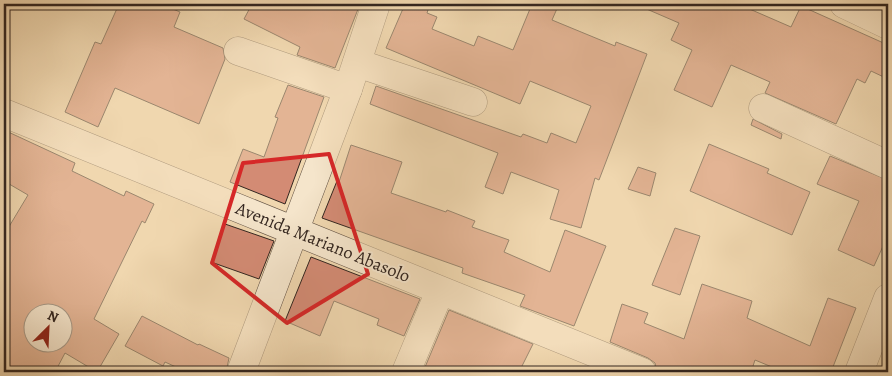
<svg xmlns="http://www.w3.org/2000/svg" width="892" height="376" font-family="Alegreya,serif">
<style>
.building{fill:#d38b74;stroke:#332620;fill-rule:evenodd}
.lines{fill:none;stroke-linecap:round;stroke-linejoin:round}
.minor-casing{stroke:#625244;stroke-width:29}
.minor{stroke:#f5e5cb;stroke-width:28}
.marked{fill:none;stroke:#d62828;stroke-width:4;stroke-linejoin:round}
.labels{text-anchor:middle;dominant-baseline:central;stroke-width:4;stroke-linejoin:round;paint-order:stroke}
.street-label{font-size:18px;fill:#332620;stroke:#f5e5cb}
</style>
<rect width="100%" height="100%" fill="#f0d7af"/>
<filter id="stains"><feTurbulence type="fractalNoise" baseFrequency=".004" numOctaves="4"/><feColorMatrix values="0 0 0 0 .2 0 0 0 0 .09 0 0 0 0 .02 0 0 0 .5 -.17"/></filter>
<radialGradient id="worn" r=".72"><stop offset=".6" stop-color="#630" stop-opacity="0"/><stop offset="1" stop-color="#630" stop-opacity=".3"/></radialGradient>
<g class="building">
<polygon points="119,4 161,4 180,12 174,27 223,48 225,59 199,124 115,88 98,127 65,112 95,42 101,44"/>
<polygon points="252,4 360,4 335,68 297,55 300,47 244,19"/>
<polygon points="405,4 430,4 427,13 437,17 432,29 474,46 478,36 513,50 532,4 559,4 552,20 615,46 616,42 647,54 599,180 595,178 581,228 550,219 559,190 511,172 503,194 485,187 498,153 370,104 376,86 521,137 523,134 547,143 551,133 576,143 591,106 530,81 520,104 386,48"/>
<polygon points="635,4 738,4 791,27 801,6 888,45 888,79 871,71 865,83 857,79 836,124 765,93 770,82 731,65 712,107 674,90 692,50 671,40 679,23"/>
<polygon points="288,85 324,97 285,204 230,182 243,149 264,157 278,118 275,117"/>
<polygon points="753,119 782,134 781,139 751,125"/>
<path d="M4 130 75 163 72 171 124 196 126 191 154 204 145 223 142 221 94 319 119 334 97 372 65 353 55 372H4V235L28 195 4 181ZM32 314H62V344H32Z"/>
<polygon points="709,144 769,169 767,173 810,192 792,235 690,191"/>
<polygon points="351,145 402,162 391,193 446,212 447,210 475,221 472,227 509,240 504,252 550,272 565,230 606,246 574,326 520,306 525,295 462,273 463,268 322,218 337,181 339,182"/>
<polygon points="830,156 888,180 888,235 874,266 838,250 859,201 817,184"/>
<polygon points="638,167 656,173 650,196 628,189"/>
<polygon points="225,224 274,241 259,279 211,262"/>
<polygon points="675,228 700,236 680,295 652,285"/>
<polygon points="311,257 420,299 404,336 377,325 379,319 334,301 320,336 285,321"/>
<polygon points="702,284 752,301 747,318 810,346 828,298 856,308 831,372 784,372 755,360 751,372 657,372 655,363 648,358 610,342 622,304 648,313 644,323 684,339"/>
<polygon points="449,310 533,344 519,372 423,372"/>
<polygon points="142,316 198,345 199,344 229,358 226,372 187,372 165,362 163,366 125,346"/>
</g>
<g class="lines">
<g class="minor-casing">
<g id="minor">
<polyline points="844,4 888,25"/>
<polyline points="238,51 348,89"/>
<polyline points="357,63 473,102"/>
<polyline points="763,108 888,165"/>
<polyline points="4,113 642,372"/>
<polyline points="241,372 348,89 376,4"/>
<polyline points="406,372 440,291"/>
<polyline points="859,372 888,298"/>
</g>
</g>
<use href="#minor" class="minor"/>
</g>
<path d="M0 0H892V376H0ZM329 154 368 274 287 323 212 263 243 163Z" fill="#f0d7af" fill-opacity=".55" fill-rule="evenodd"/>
<path class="marked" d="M329 154 368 274 287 323 212 263 243 163Z"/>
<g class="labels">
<g class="street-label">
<text transform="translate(323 242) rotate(22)">Avenida Mariano Abasolo</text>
</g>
</g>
<rect width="892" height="376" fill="none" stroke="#f0d7af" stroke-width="20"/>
<rect x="5" y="5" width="882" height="366" fill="none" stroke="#332620" stroke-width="2.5"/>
<rect x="10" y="10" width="872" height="356" fill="none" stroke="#332620"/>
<g transform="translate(48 328) rotate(24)"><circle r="24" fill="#f5e5cb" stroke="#a79987"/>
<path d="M0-4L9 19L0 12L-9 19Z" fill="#8f2418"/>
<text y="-8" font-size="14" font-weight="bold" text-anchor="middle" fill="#332620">N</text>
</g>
<rect width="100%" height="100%" filter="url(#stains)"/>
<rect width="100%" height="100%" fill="url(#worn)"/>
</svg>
